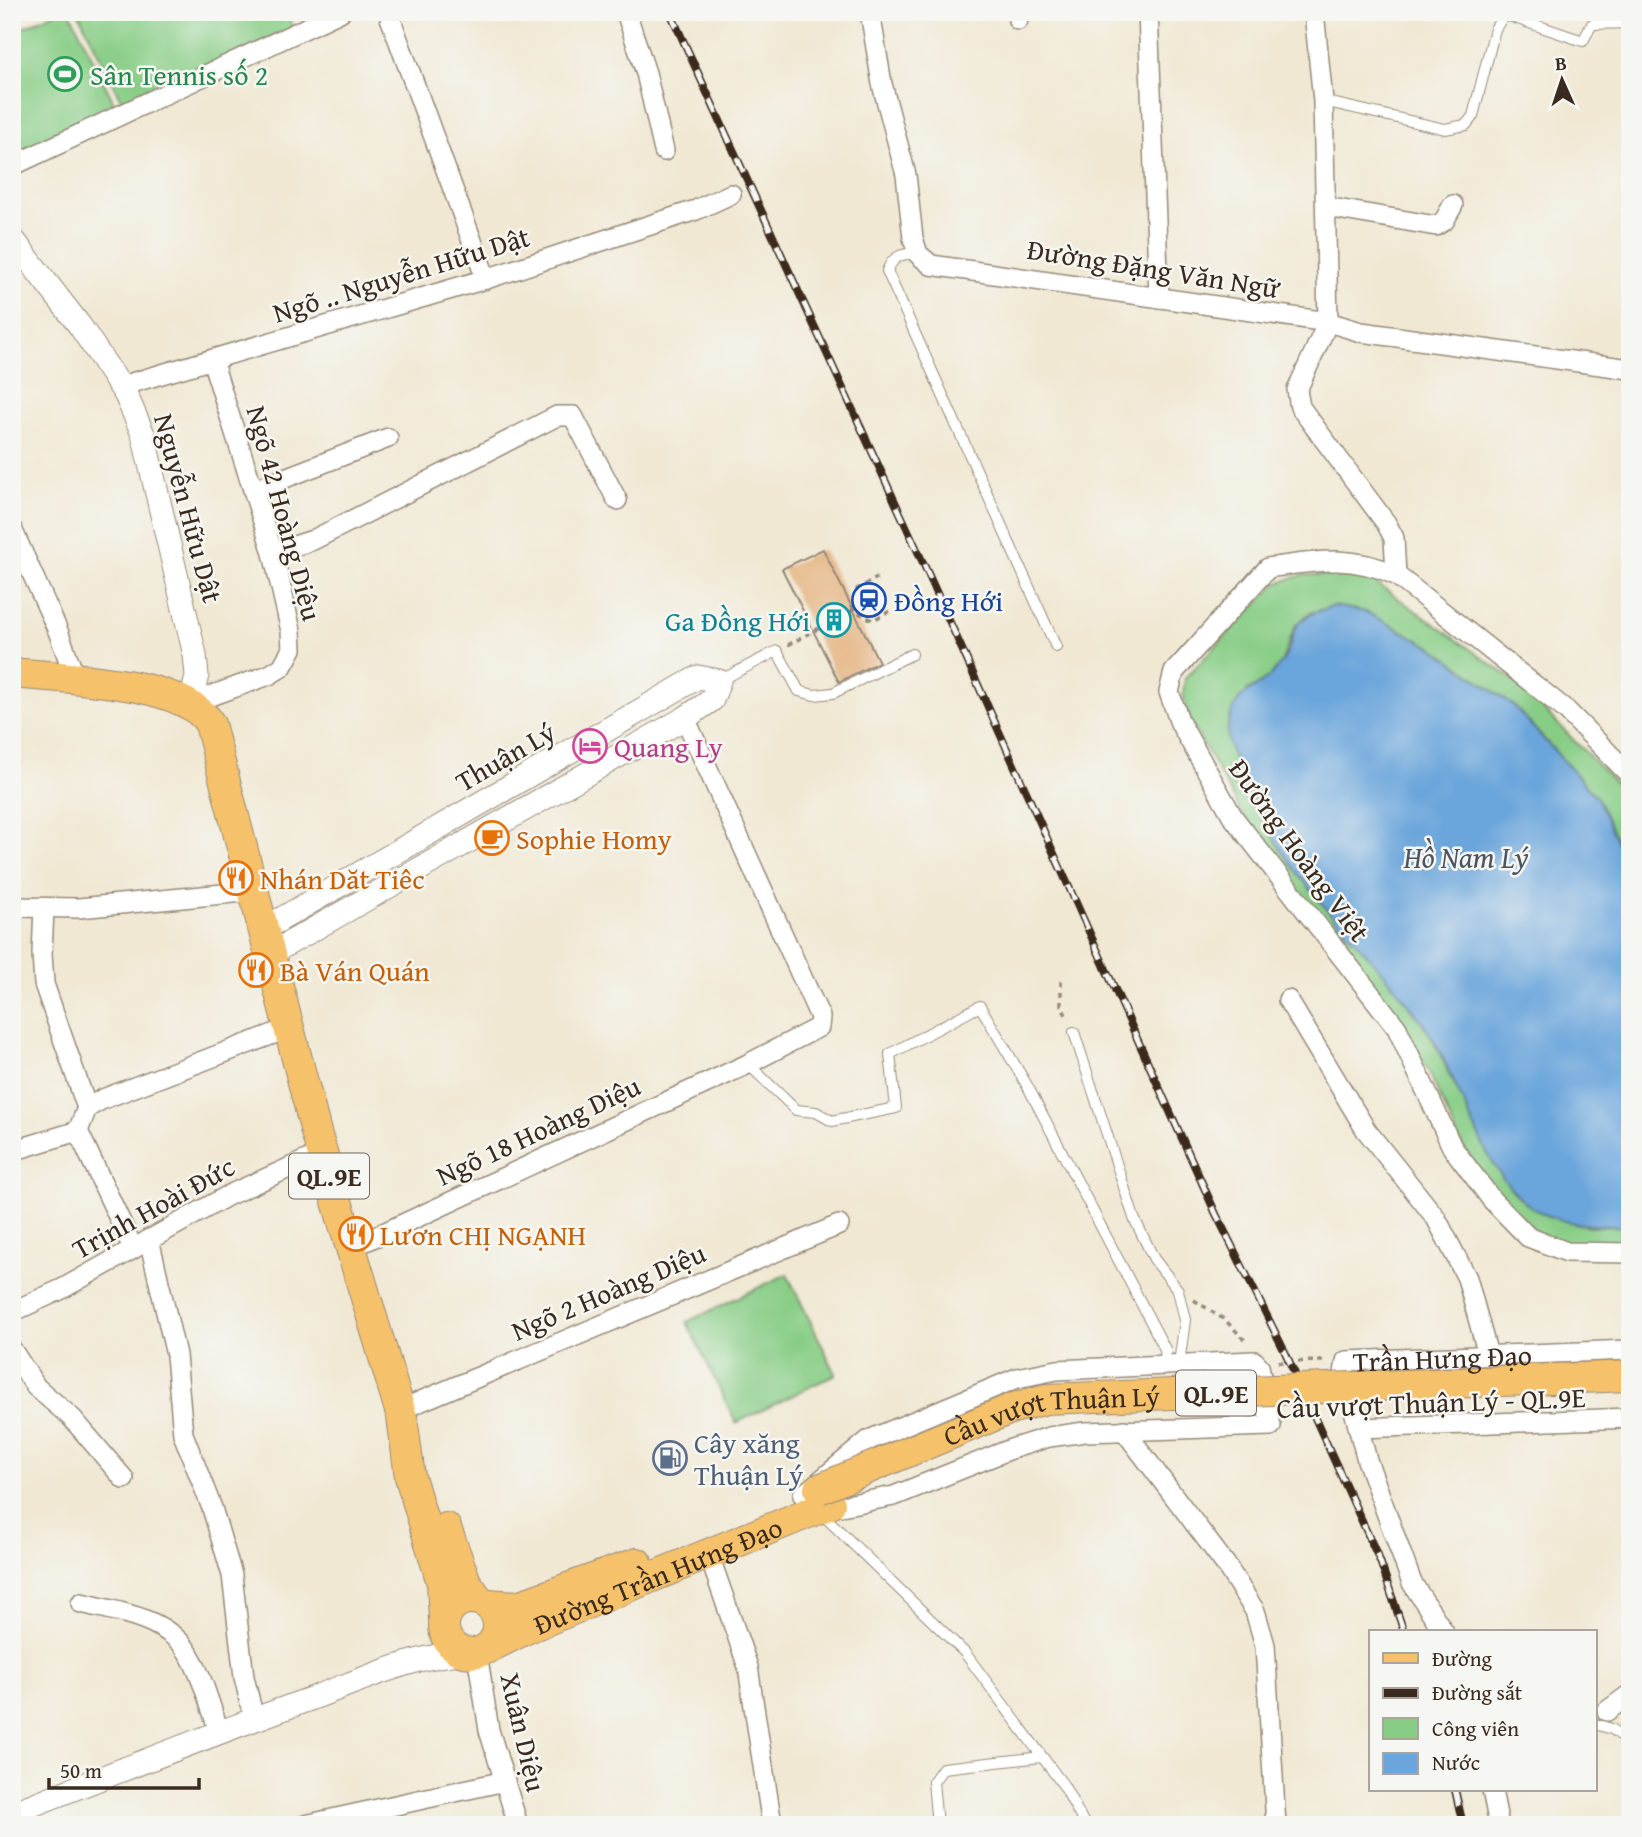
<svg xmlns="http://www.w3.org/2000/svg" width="1642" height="1837" font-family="'Gentium Book Plus',serif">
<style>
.green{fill:#88cd86;stroke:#627c52;stroke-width:2}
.water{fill:#6ba5db;stroke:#53687c;stroke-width:2}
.building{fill:#e6b888}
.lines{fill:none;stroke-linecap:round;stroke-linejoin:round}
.service-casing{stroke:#968978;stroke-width:12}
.minor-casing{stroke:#968978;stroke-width:22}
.tertiary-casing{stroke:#968978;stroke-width:25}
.primary-casing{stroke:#968978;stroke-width:32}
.path{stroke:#968978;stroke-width:3.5;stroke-dasharray:5 5;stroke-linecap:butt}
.service{stroke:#fff;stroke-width:10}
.minor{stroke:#fff;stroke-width:19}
.tertiary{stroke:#fff;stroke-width:23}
.primary{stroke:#f5c16b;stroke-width:30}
.rail-casing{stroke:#3b2a1e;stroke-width:8}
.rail{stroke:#f6f6f2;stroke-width:5;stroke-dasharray:16;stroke-linecap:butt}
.primary-bridge-casing{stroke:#968978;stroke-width:32;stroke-linecap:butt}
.primary-bridge{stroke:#f5c16b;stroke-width:30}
.labels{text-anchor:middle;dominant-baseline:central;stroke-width:5;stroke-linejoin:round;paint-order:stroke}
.shield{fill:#f6f6f2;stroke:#73675e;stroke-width:2}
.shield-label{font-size:26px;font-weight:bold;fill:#3b2a1e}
.leisure-label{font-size:28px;fill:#27864d;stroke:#f6f6f2;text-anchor:start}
.street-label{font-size:28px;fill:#3b2a1e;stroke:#f6f6f2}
.transit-label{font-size:28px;fill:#164399;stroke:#f6f6f2;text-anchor:start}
.culture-label{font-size:28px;fill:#0d838f;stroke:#f6f6f2;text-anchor:end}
.hotel-label{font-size:28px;fill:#b23c85;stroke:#f6f6f2;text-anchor:start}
.food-label{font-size:28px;fill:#c56008;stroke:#f6f6f2;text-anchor:start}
.service-label{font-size:28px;fill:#4e5e75;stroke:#f6f6f2;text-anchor:start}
.water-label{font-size:30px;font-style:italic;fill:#4c5560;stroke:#f6f6f2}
</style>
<rect width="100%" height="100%" fill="#f6f6f2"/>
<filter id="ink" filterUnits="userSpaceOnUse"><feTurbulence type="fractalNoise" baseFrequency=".0143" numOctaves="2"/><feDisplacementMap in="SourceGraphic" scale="14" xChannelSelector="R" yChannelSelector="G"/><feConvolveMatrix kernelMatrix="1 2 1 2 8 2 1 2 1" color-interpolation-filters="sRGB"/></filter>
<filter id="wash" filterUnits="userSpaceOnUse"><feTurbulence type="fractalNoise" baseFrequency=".00686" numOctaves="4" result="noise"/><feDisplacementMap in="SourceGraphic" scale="28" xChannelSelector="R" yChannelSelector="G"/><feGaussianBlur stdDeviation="1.57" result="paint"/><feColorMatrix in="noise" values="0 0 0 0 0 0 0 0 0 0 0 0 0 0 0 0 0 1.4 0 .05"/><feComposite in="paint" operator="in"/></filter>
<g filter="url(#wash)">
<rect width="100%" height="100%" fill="#f0e8d3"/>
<g class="green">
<polygon points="57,12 70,12 117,109 12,158 12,33"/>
<polygon points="78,12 286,12 293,28 124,106"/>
<polygon points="1303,575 1336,575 1372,580 1518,683 1630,798 1630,872 1598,799 1514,706 1432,647 1366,612 1334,606 1310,613 1295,626 1280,666 1262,686 1247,690 1235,758 1249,788 1284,854 1386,975 1429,1032 1491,1159 1520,1197 1549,1216 1591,1227 1630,1226 1630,1244 1564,1243 1539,1234 1488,1184 1459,1140 1428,1070 1389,1008 1254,835 1188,717 1183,694 1185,678 1277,583"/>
<polygon points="787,1274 836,1374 736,1423 687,1322"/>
</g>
<path class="water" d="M1334 606 1366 612 1432 647 1514 706 1598 799 1630 872V1226C1592 1227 1549 1225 1520 1198 1479 1160 1459 1079 1428 1031 1386 967 1326 917 1284 854 1267 828 1234 769 1228 740 1227 733 1228 721 1231 714 1241 687 1261 690 1278 667 1305 633 1276 623 1334 606Z"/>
<g id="blocks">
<polygon class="building" points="823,549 879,662 839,682 782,569"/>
</g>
</g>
<g filter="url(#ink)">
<use href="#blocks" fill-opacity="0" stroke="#968978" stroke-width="2"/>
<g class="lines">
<g class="service-casing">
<g id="service">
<polyline points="1323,101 1445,129 1466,125 1473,116 1495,29 1502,18 1509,16 1583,41 1592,24 1630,23"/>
<path d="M918 254C902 253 893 256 887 271L1056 647"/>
<polyline points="719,681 777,651 799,691 814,695 833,693 912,654"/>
<polyline points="1074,1032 1134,1218 1154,1259 1178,1290 1185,1320 1179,1364"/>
<polyline points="748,1064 796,1110 816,1112 832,1121 896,1108 890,1054 980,1006 1028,1087 1165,1349 1166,1364"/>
<polyline points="821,1513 965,1653 1064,1786 1085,1825"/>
<polyline points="1595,1724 1612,1729 1630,1742"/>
<polyline points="937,1825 933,1782 943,1768 1042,1757"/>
</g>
</g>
<g class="minor-casing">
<g id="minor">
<polyline points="388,12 486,279"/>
<polyline points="626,12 646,73 664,151"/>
<polyline points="870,12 882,84 906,175 913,238 918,254 931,265 1328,322 1361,332 1630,369"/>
<polyline points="1018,12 1018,20"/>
<polyline points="1148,12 1159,298"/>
<polyline points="1314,12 1323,101 1328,322 1297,390 1300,407 1386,523 1394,538 1396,575"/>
<polyline points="12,166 340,12"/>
<polyline points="1326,207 1436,226 1444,221 1453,205"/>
<polyline points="121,386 486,279 696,210 731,194"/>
<polyline points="254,490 388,438"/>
<polyline points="12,529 58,631 76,680"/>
<polyline points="273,553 313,540 557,416 573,416 617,500"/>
<polyline points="191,703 269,675 282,667 292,649 291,631 273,553 212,360"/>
<path d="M1630 775 1566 710 1396 575C1350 554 1316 561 1268 568L1174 672 1169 692 1180 723 1233 817 1397 1028 1452 1147 1492 1200 1528 1237 1567 1252 1630 1253"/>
<polyline points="12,907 79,908 254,891"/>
<polyline points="44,908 42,954 44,984 87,1108"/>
<polyline points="1288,1000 1366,1130 1436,1218 1467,1278 1488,1355"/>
<polyline points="78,1131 133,1248"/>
<polyline points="12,1151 78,1131 87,1108 103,1099 289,1028"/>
<polyline points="149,1239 176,1355 183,1434 212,1508 232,1575 244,1677 254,1719"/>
<polyline points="351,1248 748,1064 819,1027 820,1017 685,718"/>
<polyline points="12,1312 62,1289 229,1195 322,1153"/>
<polyline points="12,1350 36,1387 72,1418 124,1479"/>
<polyline points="400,1410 839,1225"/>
<polyline points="1359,1428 1630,1418"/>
<polyline points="1124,1430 1226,1565 1255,1611 1265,1645 1276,1825"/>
<polyline points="803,1495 869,1440 1017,1378 1057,1370 1254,1361 1259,1366 1271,1426 1085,1432 1049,1437 1011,1449 894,1496 820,1510"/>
<polyline points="709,1555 748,1667 772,1825"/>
<path d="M81 1603C114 1611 155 1616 180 1642 198 1660 210 1706 219 1731"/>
<path id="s1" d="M1444 1632 1412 1583 1367 1460 1344 1373 1346 1361 1630 1350"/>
<polyline points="477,1653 489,1730 518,1825"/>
<polyline points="1607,1711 1630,1694"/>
<polyline points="1492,1790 1499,1825"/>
<polyline points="305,1825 505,1781"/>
</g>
</g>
<g class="tertiary-casing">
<g id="tertiary">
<polyline points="12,238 80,326 126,395 143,434 195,655 197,676 191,703"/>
<polyline points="264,929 698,677 719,681 712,700 685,718 270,954"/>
<path d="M12 1813C111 1774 210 1735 310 1699 360 1681 414 1654 468 1653"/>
</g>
</g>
<g class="primary-casing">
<g id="primary">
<path d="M12 673C61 678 185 680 210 724L316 1132 402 1417 410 1477 442 1583 444 1619"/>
<polyline points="446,1528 466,1582 479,1600"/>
<circle cx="471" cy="1626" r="27"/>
<polyline points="487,1604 518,1606 637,1563"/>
<path id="s2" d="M486 1649 528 1628 830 1504"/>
</g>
</g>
<g class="path">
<polyline points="853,610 857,589 877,578"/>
<polyline points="788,645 853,610 873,620 892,610"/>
<polyline points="1061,981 1061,1005 1068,1019"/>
<polyline points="1194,1300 1225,1320 1248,1343"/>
<polyline points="1278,1362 1323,1361"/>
</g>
<use href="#service" class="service"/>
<use href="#minor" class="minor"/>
<use href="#tertiary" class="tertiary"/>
<use href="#primary" class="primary"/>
<g class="rail-casing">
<g id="rail">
<polyline points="670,12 930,578 1216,1214 1285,1352 1380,1561 1404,1632"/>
<polyline points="1455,1790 1463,1825"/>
</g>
</g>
<use href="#rail" class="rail"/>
<g class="primary-bridge-casing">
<g id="primary-bridge">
<path id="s3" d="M819 1489 1013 1408 1046 1399 1630 1376"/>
</g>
</g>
<use href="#primary-bridge" class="primary-bridge"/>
</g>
</g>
<defs>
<g id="stadium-ring" transform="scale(1.75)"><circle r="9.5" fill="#f6f6f2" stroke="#2e9e5b" stroke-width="1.5"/><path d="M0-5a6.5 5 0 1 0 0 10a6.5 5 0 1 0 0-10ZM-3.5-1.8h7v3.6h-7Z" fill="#2e9e5b"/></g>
<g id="station-ring" transform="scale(1.75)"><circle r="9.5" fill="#f6f6f2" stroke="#1a4fb4" stroke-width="1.5"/><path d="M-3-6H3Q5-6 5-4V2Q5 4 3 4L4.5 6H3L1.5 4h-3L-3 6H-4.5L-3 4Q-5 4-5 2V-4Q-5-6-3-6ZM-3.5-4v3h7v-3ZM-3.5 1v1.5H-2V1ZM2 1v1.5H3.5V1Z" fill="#1a4fb4"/></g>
<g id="building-ring" transform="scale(1.75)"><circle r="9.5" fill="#f6f6f2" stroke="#0f9aa8" stroke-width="1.5"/><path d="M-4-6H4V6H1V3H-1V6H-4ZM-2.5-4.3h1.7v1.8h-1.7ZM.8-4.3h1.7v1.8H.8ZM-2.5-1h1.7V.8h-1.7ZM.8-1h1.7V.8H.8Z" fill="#0f9aa8"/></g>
<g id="hotel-ring" transform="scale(1.75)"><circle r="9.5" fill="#f6f6f2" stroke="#d1479c" stroke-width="1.5"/><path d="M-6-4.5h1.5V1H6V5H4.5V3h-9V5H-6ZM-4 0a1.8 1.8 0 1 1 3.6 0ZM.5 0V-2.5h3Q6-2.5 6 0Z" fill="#d1479c"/></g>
<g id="cafe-ring" transform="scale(1.75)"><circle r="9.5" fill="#f6f6f2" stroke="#e8710a" stroke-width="1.5"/><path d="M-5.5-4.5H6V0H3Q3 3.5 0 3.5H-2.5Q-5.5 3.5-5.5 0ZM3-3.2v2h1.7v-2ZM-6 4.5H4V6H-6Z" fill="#e8710a"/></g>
<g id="restaurant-ring" transform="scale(1.75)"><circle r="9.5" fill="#f6f6f2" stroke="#e8710a" stroke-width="1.5"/><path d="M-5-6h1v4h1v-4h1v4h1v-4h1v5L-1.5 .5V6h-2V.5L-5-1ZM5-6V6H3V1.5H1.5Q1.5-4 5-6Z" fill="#e8710a"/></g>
<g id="fuel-ring" transform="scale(1.75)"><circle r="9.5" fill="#f6f6f2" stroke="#5c6f8a" stroke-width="1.5"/><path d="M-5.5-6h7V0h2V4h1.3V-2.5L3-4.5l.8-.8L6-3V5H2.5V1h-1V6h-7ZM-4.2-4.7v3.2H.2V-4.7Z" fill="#5c6f8a"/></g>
</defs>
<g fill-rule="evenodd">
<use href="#stadium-ring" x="65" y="74"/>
<use href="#station-ring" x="869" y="600"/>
<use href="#building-ring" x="834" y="620"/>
<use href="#hotel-ring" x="590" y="746"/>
<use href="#cafe-ring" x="492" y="838"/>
<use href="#restaurant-ring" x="236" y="878"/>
<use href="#restaurant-ring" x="256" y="970"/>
<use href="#restaurant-ring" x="356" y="1234"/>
<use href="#fuel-ring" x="670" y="1458"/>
</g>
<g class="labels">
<g class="shield">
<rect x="289" y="1153.5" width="80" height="45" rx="5"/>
<rect x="1176" y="1370.5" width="80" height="45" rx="5"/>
</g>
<g class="shield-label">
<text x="329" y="1176">QL.9E</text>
<text x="1216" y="1393">QL.9E</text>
</g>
<g class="leisure-label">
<text x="90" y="74">Sân Tennis số 2</text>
</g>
<g class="street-label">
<text transform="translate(1154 268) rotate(9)">Đường Đặng Văn Ngữ</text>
<text transform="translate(401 274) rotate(-17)">Ngõ .. Nguyễn Hữu Dật</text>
<text transform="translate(189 508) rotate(75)">Nguyễn Hữu Dật</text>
<text transform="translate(285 513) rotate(75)">Ngõ 42 Hoàng Diệu</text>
<text transform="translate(505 756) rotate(-30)">Thuận Lý</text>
<text transform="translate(1300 850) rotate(54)">Đường Hoàng Việt</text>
<text transform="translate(538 1130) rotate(-25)">Ngõ 18 Hoàng Diệu</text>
<text transform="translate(153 1207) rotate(-29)">Trịnh Hoài Đức</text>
<text transform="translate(608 1291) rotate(-23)">Ngõ 2 Hoàng Diệu</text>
<text stroke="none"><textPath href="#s1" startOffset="388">Trần Hưng Đạo</textPath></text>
<text transform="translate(1431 1402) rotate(-2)">Cầu vượt Thuận Lý - QL.9E</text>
<text stroke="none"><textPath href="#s3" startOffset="247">Cầu vượt Thuận Lý</textPath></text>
<text stroke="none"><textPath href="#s2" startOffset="187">Đường Trần Hưng Đạo</textPath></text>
<text transform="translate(524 1732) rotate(77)">Xuân Diệu</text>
</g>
<g class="transit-label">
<text x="894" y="600">Đồng Hới</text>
</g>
<g class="culture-label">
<text x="810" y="620">Ga Đồng Hới</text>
</g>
<g class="hotel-label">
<text x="614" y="746">Quang Ly</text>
</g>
<g class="food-label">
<text x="516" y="838">Sophie Homy</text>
<text x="260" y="878">Nhán Dăt Tiêc</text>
<text x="280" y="970">Bà Ván Quán</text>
<text x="380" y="1234">Lươn CHỊ NGẠNH</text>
</g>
<g class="service-label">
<text x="694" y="1442">Cây xăng<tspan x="694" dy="32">Thuận Lý</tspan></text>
</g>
<g class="water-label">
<text x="1466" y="857">Hồ Nam Lý</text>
</g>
</g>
<rect width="1642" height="1837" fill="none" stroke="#f6f6f2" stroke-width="42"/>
<rect x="1369" y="1630" width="228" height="161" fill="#f6f6f2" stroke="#aba49d" stroke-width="2"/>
<rect x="1383" y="1653" width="35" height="10" fill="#f5c16b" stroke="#aba49d" stroke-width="2"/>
<text x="1432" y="1666" font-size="21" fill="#3b2a1e">Đường</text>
<rect x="1383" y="1688" width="35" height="10" fill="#3b2a1e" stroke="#aba49d" stroke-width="2"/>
<text x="1432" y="1700" font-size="21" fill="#3b2a1e">Đường sắt</text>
<rect x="1383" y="1718" width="35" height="21" fill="#88cd86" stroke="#aba49d" stroke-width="2"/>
<text x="1432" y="1736" font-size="21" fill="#3b2a1e">Công viên</text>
<rect x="1383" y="1753" width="35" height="21" fill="#6ba5db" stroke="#aba49d" stroke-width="2"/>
<text x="1432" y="1770" font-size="21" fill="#3b2a1e">Nước</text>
<g transform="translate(1562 80) rotate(357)" stroke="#f6f6f2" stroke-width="5" paint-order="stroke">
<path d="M0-5L12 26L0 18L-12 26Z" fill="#3b2a1e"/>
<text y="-10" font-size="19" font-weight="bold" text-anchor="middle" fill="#3b2a1e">B</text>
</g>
<path d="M49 1778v10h150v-10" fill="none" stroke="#3b2a1e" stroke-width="3.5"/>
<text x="60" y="1778" font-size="21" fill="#3b2a1e" stroke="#f6f6f2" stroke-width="5" paint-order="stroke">50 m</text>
</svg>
